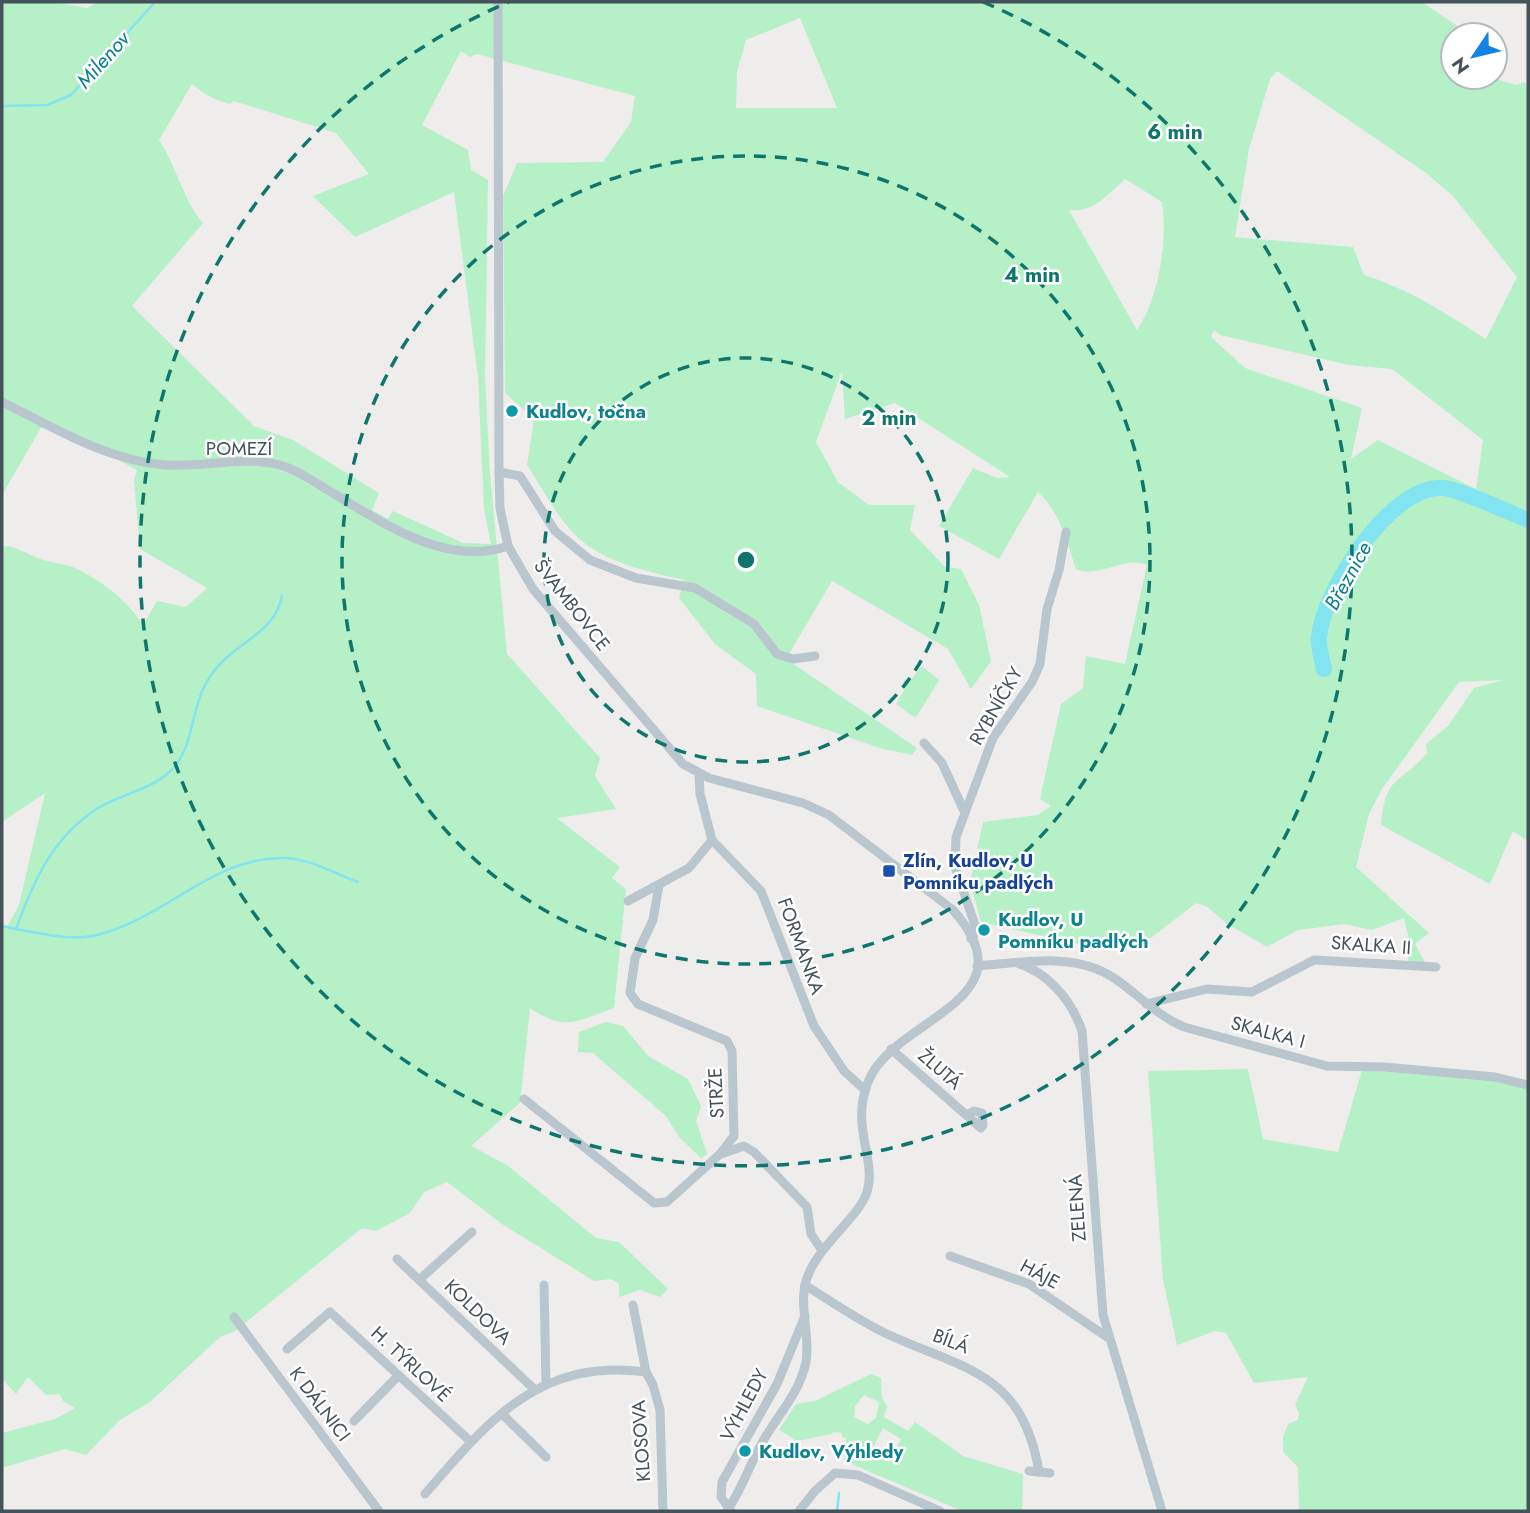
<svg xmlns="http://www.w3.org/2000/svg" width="1530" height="1513" font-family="Jost,sans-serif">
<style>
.green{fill:#b6f0c7;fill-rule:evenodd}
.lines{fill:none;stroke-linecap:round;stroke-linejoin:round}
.stream{stroke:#81e4f0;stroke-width:2.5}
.river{stroke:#81e4f0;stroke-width:16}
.minor{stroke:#b9c6cd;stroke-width:9}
.ring{fill:none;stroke:#0f766e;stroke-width:3.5;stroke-dasharray:12 9}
.culture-dot{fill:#0f9aa8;stroke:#fff;stroke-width:2.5}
.transit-dot{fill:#1a4fb4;stroke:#fff;stroke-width:2.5}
.labels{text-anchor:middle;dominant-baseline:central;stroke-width:5;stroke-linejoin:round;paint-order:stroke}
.culture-label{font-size:19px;font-weight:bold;fill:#0d838f;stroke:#fff;text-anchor:start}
.street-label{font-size:19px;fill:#44525a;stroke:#fff}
.transit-label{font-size:19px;font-weight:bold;fill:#164399;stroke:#fff;text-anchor:start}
.water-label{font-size:21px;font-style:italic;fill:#077f8d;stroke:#fff}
.centre{fill:#0f766e;stroke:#fff;stroke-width:3.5}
.ring-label{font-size:21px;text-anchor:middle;font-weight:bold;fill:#0f766e;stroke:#fff;stroke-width:5;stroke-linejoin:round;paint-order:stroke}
</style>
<rect width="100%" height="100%" fill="#efecec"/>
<g class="green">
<path d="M2 2H54L87 8 98 2H1422L1471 35H1453V77H1489L1516 85 1524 82 1528 85V841L1513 831 1490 884 1381 825C1386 773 1399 786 1427 753L1426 744 1448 726 1474 688 1503 680 1459 682 1382 789 1369 814 1356 867 1429 933 1415 944 1426 964 1408 963 1409 939 1404 918 1372 930 1345 924 1298 930 1267 947 1226 923 1206 906 1196 903 1151 938 1082 945 981 922 970 882 983 822 1038 815 1051 806 1040 799 1061 704 1083 688 1086 656 1125 664 1147 565C1123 555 1101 579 1076 569 1067 542 1060 512 1038 492L999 559 939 526 973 468 997 478 1010 477 895 403 845 419 842 371 816 442 838 482 869 505H915L910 530 945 567 961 569 979 605 991 661 971 689 948 649 832 581 786 659 917 748 912 755 883 749 757 706 756 674 715 644 679 598 684 580C651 572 609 564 582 541 559 522 544 491 527 465L534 419 505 393 503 196 517 163 603 162 631 122 635 96 477 54 470 57 461 51 422 125 468 150 471 170 488 180 485 377 490 474 507 654 600 758 595 776 616 809 557 818 620 867 612 878 626 889 614 1008C578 1021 564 1032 530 1008L520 1103 471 1146 507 1165 596 1238 619 1242 668 1289 660 1297 640 1290 619 1297V1284L611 1279 594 1281 502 1224 447 1182 424 1192 410 1213 376 1231 362 1228 235 1331 220 1337 150 1402 120 1420 86 1455 65 1449 2 1468V1433L55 1419 75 1408 64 1402 59 1394 46 1395 28 1377 16 1394 2 1379V925H8L19 905 45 793 2 822V546C17 546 24 553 38 558 49 563 63 563 75 568 101 580 128 601 143 625L157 601 186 607 207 588 140 549 134 480 137 470 45 421 2 495ZM800 18 837 108H736L737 72 746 40ZM1277 71 1426 173 1453 196 1517 277 1486 339C1447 314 1409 289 1364 275L1353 247 1235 237 1249 149 1270 79ZM192 84C204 94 214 100 230 104L234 101 336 133 369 174 313 196 355 237 454 192 478 377 484 509 491 544 463 543 393 511 388 519 372 510 379 493 293 440 254 426 132 306 203 223C183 200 177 167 159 140ZM1125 179 1162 202C1168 240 1159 298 1137 330L1069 210C1091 214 1109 194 1125 179ZM1214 330 1220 335 1349 365 1392 369 1483 440 1476 489 1378 440 1351 459 1362 408 1245 368 1211 337Z"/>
<polygon points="922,666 939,680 917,716 914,717 896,704 905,689 902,686 905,679 910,681"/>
<polygon points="606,1022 623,1026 648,1056 688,1079 701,1106 696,1121 707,1154 701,1158 679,1137 666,1116 593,1053 578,1052 579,1032"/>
<polygon points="1248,1069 1263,1139 1338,1152 1362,1070 1491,1080 1528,1088 1528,1511 1299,1511 1298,1467 1283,1452 1283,1437 1288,1424 1298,1420 1299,1413 1295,1405 1308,1377 1254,1383 1226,1333 1215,1331 1177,1345 1163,1280 1148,1071"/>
<path d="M871 1374 881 1378 882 1397 887 1407 884 1417 908 1431 915 1422 963 1456 1023 1474 1022 1511H962L844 1461 846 1438 842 1437V1433L833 1432 832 1434 797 1441 779 1430 796 1404 815 1401ZM864 1395 879 1402 876 1418 868 1424 854 1417 855 1406ZM883 1428 901 1439 889 1462 871 1452Z"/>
</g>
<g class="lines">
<g class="stream">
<polyline points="2,106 47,105 71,95 155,2"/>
<path d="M2 926 16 929C34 880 52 838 98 808 123 793 157 789 176 765 198 736 188 698 220 664 241 641 277 630 282 595"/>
<path d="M16 929C42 934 75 942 101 934 165 917 213 858 282 858 308 858 334 873 358 882"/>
<polyline points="837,1511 839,1493"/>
</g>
<path class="river" d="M1324 669C1322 660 1318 647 1319 637 1323 592 1390 484 1443 488 1459 489 1510 513 1528 520"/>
<g class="minor">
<path d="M498 2 499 472 500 508 508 546 533 589 683 764 709 778 803 803 829 815 953 910C1035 1003 894 1016 868 1082 850 1127 877 1159 867 1192 860 1215 822 1243 809 1273 796 1301 811 1332 806 1362 800 1392 778 1415 763 1441 750 1464 742 1489 727 1511"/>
<path d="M2 402C53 427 106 460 164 465 202 468 243 455 280 465 301 471 318 485 336 495 386 525 448 567 508 546"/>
<polyline points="499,472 520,476 555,531 590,560 636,578 695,588 754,624 777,654 793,659 815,656"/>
<polyline points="924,743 942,763 965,813"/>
<polyline points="699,774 700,794 712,840 761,891 814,1026 844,1071 865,1090"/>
<polyline points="628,901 689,868 712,840"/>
<polyline points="971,939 977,931 955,867 956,837 993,738 1032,682 1040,664 1047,609 1059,570 1066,532"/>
<path d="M1017 963C1048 972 1072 1001 1082 1031L1103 1315 1162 1511"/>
<path d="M977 966C1021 963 1074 951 1114 978 1138 994 1156 1015 1184 1027L1327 1066 1384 1067 1495 1077 1528 1085"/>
<polyline points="1146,1004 1207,989 1252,992 1314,960 1436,967"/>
<polyline points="891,1049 981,1128 983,1125 982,1113 974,1111 966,1115"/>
<polyline points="524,1099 654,1203 667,1202 720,1154 734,1136 732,1051 727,1041 638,1004 630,993 635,958 653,920 659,885"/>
<polyline points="721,1154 744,1146 754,1152 807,1207 811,1234 821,1249"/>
<polyline points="950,1256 1029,1284 1107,1337"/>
<polyline points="397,1259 535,1390"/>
<polyline points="419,1280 472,1232"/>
<polyline points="544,1285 546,1384"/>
<path d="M805 1285C832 1302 859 1321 887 1334 965 1370 1023 1372 1039 1472"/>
<polyline points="633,1305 646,1372 653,1385 660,1410 663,1511"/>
<polyline points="234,1317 379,1511"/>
<polyline points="287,1349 330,1312 470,1441"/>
<polyline points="502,1414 546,1457"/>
<polyline points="354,1421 398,1376"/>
<polyline points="1029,1471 1050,1473"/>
<path d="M425 1494C488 1421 539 1358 646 1372"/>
<polyline points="731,1511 721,1497 722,1482 777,1384 805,1316"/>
<polyline points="799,1511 815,1491 835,1473 858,1475 940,1511"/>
</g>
</g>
<g class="ring">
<circle cx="746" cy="560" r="202"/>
<circle cx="746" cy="560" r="404"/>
<path d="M983 2A606 606 0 1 1 509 2"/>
</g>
<g class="culture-dot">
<circle cx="512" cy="411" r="7"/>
<circle cx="984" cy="930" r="7"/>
<circle cx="745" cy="1451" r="7"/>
</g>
<rect class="transit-dot" x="882" y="864" width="14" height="14" rx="3.5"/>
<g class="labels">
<g class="culture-label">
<text x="526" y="411">Kudlov, točna</text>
<text x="998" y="919">Kudlov, U<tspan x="998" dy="22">Pomníku padlých</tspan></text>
<text x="759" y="1451">Kudlov, Výhledy</text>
</g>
<g class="street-label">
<text x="239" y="448">POMEZÍ</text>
<text transform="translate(572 605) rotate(52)">ŠVAMBOVCE</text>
<text transform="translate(996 706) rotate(-60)">RYBNÍČKY</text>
<text transform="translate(1371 945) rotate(4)">SKALKA II</text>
<text transform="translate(801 946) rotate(70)">FORMANKA</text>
<text transform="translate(1268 1032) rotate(15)">SKALKA I</text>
<text transform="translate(940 1069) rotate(41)">ŽLUTÁ</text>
<text transform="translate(716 1093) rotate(-93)">STRŽE</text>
<text transform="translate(1077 1208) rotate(-94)">ZELENÁ</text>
<text transform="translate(1040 1274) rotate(28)">HÁJE</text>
<text transform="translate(478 1312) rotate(44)">KOLDOVA</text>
<text transform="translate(951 1341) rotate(21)">BÍLÁ</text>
<text transform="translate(411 1364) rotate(43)">H. TÝRLOVÉ</text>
<text transform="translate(320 1404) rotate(53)">K DÁLNICI</text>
<text transform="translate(744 1405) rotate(-62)">VÝHLEDY</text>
<text transform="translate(641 1441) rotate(-94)">KLOSOVA</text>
</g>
<g class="transit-label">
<text x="903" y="860">Zlín, Kudlov, U<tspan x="903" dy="22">Pomníku padlých</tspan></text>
</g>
<g class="water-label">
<text transform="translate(103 60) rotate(-48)">Milenov</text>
<text transform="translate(1348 576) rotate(-61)">Březnice</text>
</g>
</g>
<circle cx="746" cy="560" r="10" class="centre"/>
<g class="ring-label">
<text x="1175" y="139">6 min</text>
<text x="1032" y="282">4 min</text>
<text x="889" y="425">2 min</text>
</g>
<rect width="1530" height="1513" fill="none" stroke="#44525a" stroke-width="7"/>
<g transform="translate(1474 56) rotate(235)"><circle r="33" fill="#ffffff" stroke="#b4babd" stroke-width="2"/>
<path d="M0-5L12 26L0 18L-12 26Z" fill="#1083e5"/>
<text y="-10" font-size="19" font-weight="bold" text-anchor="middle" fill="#44525a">N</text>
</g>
</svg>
